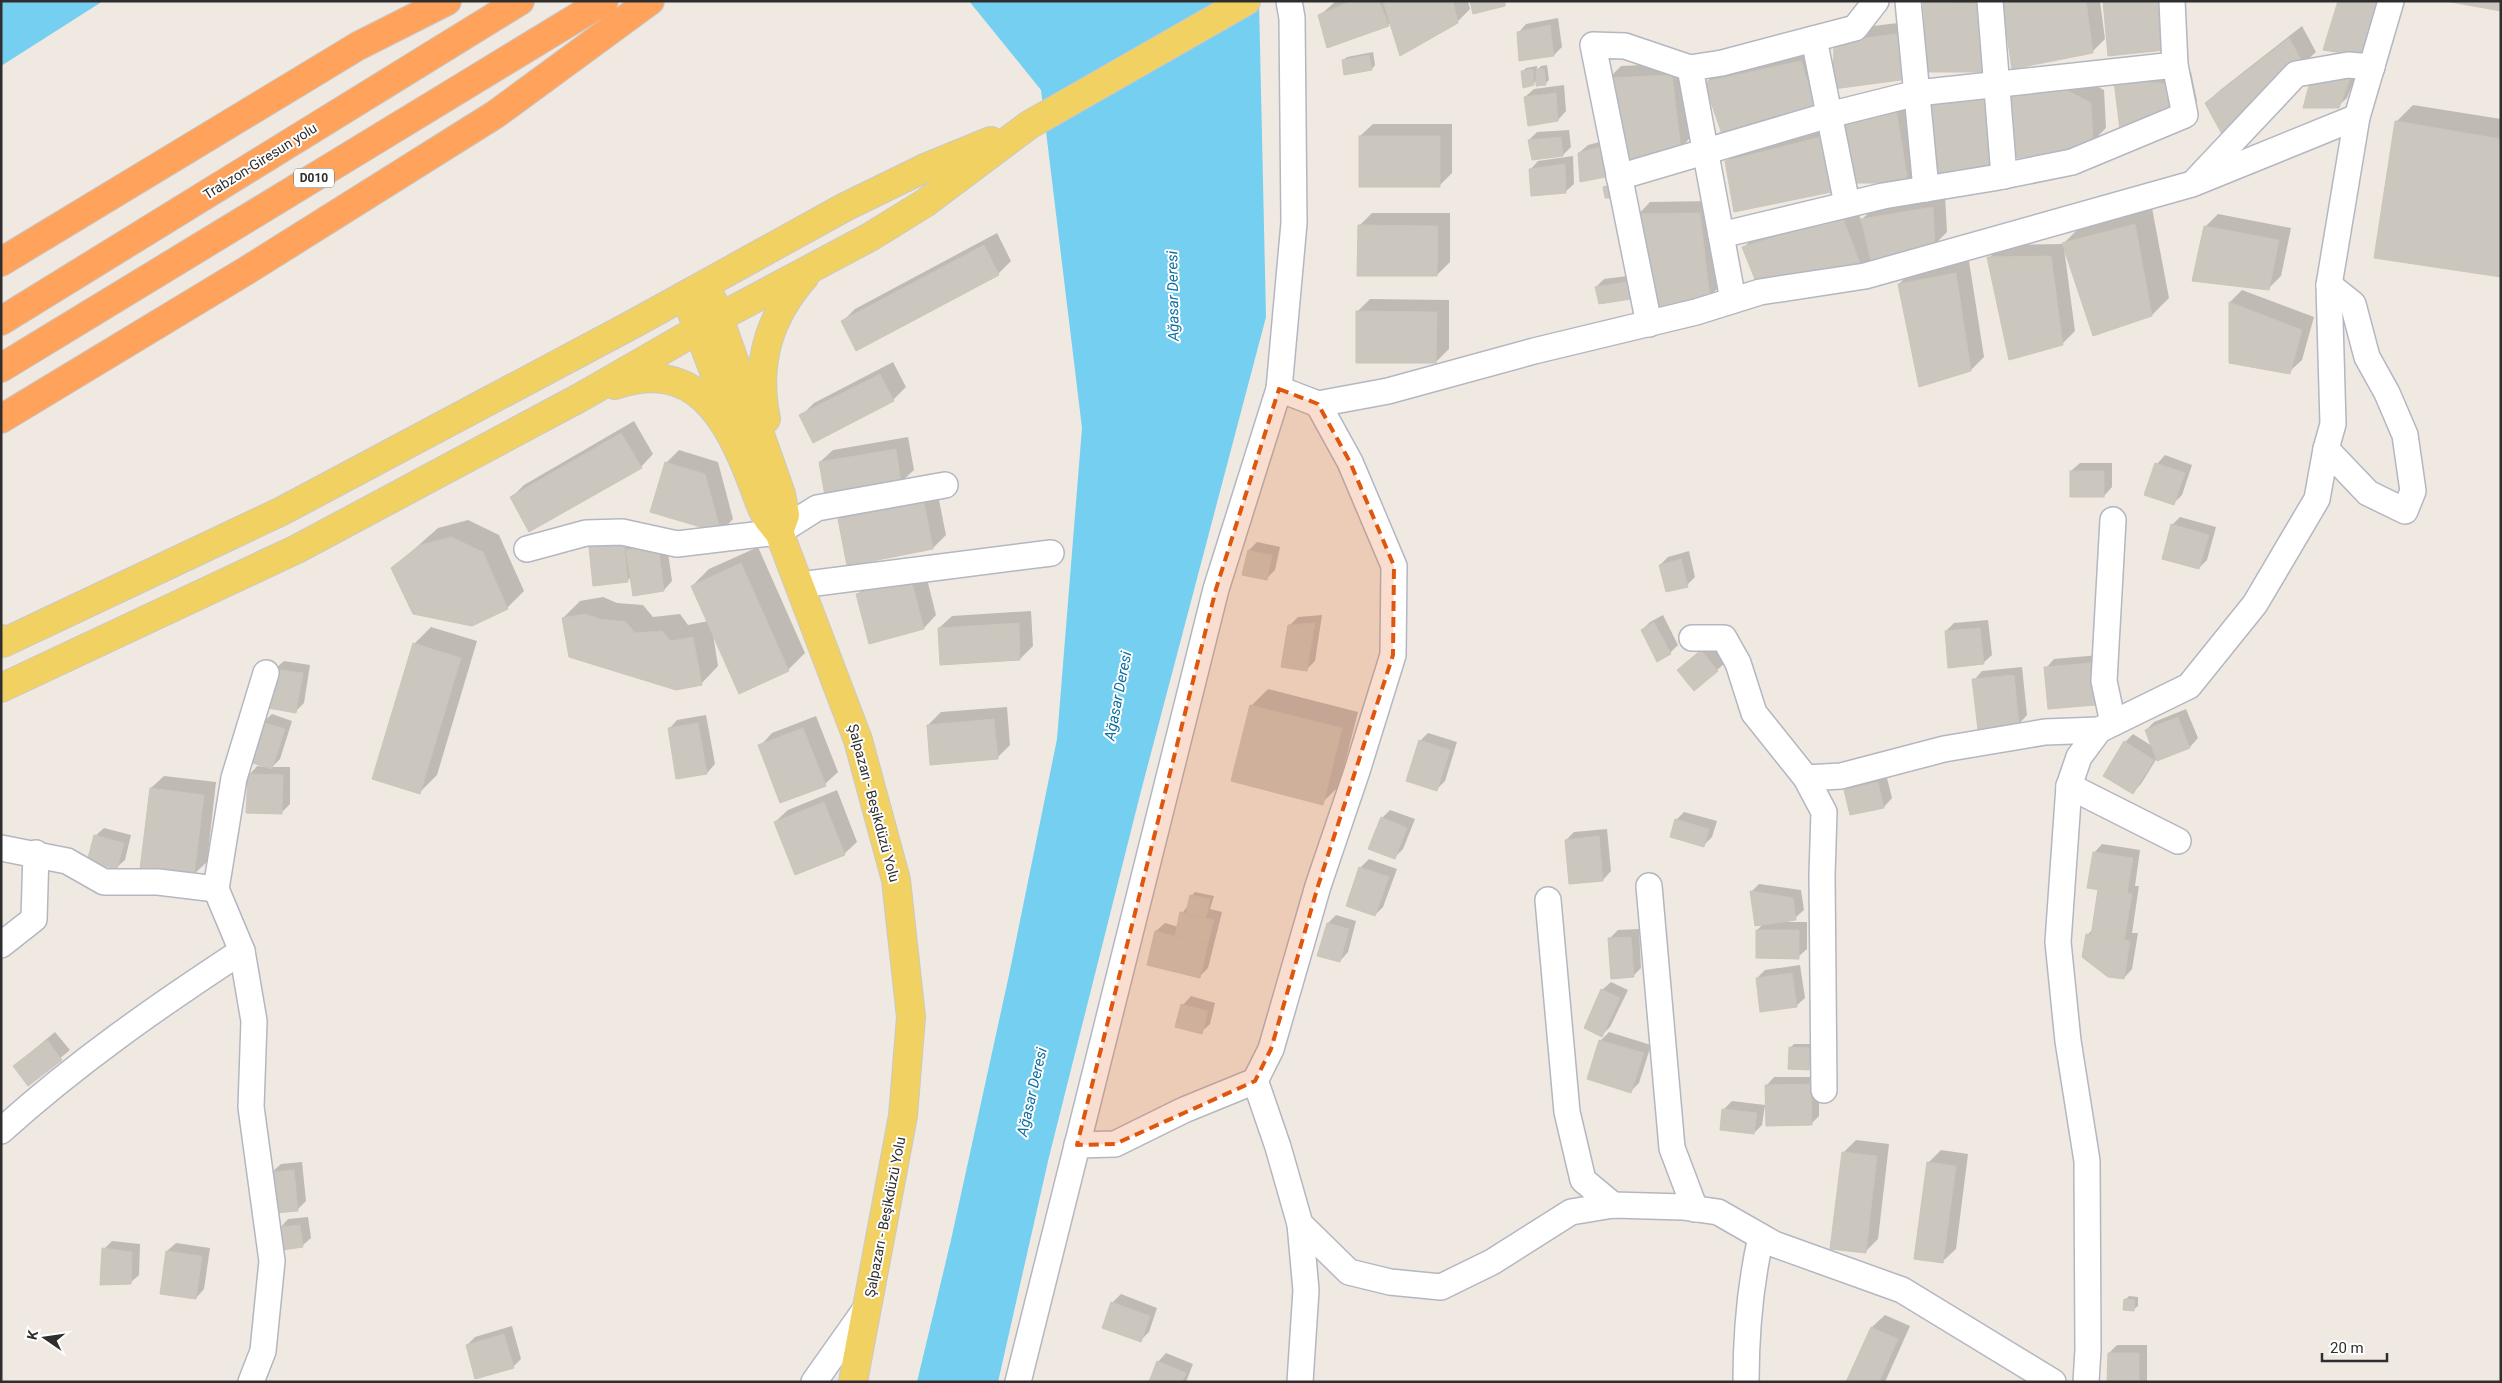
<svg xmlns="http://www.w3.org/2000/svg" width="2502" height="1383" font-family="Roboto,sans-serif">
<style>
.water{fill:#75cff0}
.shadow{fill:#0003}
.building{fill:#cbc7bf;stroke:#cbc5ba}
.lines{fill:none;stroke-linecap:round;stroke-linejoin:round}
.minor-casing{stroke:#b4b7c1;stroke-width:28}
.major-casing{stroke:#c9c9c9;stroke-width:30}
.highway-casing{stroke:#c9c9c9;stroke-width:30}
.minor{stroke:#fff;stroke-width:25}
.major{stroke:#f2d163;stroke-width:28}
.highway{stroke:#ffa35c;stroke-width:28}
.marked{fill:#df570e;fill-opacity:0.2;stroke:#df570e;stroke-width:4;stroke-dasharray:10 6;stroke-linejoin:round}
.labels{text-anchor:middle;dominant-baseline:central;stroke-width:4;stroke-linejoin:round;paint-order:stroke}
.shield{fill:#fff;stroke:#6d6d6d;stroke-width:1}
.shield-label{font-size:12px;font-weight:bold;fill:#2e2e2e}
.street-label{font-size:14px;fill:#2e2e2e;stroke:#fff}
.water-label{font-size:15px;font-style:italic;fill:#0d6fa3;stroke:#fff}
</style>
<rect width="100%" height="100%" fill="#efe9e1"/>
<g class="water">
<polygon points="1,1 103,1 1,66"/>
<polygon points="969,1 1259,1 1266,317 1141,791 1049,1157 998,1382 917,1382 951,1240 1009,975 1057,739 1082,428 1041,90"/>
</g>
<g class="shadow">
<polygon points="1336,1 1468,1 1470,9 1457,22 1391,23 1388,25 1319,16"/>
<polygon points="1926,1 1993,1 1999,58 1924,3"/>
<polygon points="2004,1 2100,1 2105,39 2092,52"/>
<polygon points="1558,18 1562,47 1554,55 1518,33 1526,24"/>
<polygon points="1923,20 1920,65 1835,88 1848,29"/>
<polygon points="2302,26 2316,52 2303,64 2207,103 2219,91"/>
<polygon points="1814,49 1814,105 1706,83 1718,70"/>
<polygon points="1373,52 1375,65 1372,69 1343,60 1347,57"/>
<polygon points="2363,58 2347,98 2338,106 2322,63"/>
<polygon points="1684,63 1693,135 1680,148 1579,153 1588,145 1615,138 1608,79 1621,66"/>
<polygon points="1547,65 1549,80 1545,84 1537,80 1533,84 1522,72 1526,68 1537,66 1537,70 1541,66"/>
<polygon points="2128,69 2191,72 2197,101 2185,114 2121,129"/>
<polygon points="2074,75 2104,90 2106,128 2093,141 2011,95"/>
<polygon points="1564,85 1566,111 1558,120 1525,97 1534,89"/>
<polygon points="1909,96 1920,169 1907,182 1726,162 1739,149 1841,113"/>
<polygon points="2413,105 2501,119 2501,276 2396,122"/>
<polygon points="1373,124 1452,124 1452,173 1439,186 1360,136"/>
<polygon points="1569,130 1571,147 1563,155 1529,140 1537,132"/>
<polygon points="1573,156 1574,184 1565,192 1530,170 1538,161"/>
<polygon points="1945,195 1947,232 1934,245 1876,258 1877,262 1864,274 1744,247 1757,234 1855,204 1861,220 1875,207"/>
<polygon points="1712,201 1722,284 1710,296 1638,215 1650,202"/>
<polygon points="2152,208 2169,298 2152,315 2064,248 2075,331 2062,344 1989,258 2001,245 2063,244 2081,226"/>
<polygon points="1372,213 1450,213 1450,262 1437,275 1359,226"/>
<polygon points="2218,214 2291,228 2281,276 2268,289 2205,227"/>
<polygon points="997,233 1011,261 998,274 857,349 842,322 855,309"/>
<polygon points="1969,261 1984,357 1971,370 1899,284 1912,271"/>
<polygon points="1635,275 1639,290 1630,298 1596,287 1604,279"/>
<polygon points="2242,290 2314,317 2302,360 2289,372 2230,302"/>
<polygon points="1370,299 1449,300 1449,349 1436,362 1357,312"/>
<polygon points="893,362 906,387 893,400 801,416 814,403"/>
<polygon points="634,421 653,454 641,467 511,498 524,485"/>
<polygon points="908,437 914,470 901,482 820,462 833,450"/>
<polygon points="679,450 718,462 733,519 721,532 666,463"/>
<polygon points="2165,455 2192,465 2182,495 2173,504 2157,464"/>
<polygon points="2080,463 2112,463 2112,487 2104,496 2071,471"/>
<polygon points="937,490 946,535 933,548 848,565 839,519 852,506"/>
<polygon points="2180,517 2216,527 2207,560 2199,568 2172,525"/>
<polygon points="468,520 499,535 524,591 507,608 393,568 438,528"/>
<polygon points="666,538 672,581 664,590 631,577 628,580 590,547 598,539"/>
<polygon points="1257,542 1280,547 1275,570 1266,579 1249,550"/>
<polygon points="758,547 805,653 788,670 713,634 718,666 701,684 563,618 580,601 603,597 617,603 643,605 653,617 680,614 688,625 708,621 692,586 709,569"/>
<polygon points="1689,551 1695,577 1687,585 1660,565 1668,557"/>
<polygon points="924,567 936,615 924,628 857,595 870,582"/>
<polygon points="1031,611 1033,646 1020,659 939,628 952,616"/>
<polygon points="1322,615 1315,661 1306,670 1289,626 1298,617"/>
<polygon points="1663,615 1678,645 1670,653 1642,630 1650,622"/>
<polygon points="1988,620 1992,655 1983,663 1946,631 1954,623"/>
<polygon points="431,627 477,641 437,775 420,792 414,644"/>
<polygon points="1709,643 1726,662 1695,690 1678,670"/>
<polygon points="2099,655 2103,696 2094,704 2046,668 2054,659"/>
<polygon points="284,661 310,665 304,703 296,711 275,669"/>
<polygon points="2022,667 2027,715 2019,724 1974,680 1982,671"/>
<polygon points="1268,689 1358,712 1339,786 1322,803 1251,706"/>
<polygon points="1007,707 1010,745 997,758 928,725 941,712"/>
<polygon points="2186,709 2198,738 2190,747 2158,759 2157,758 2141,784 2133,792 2125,742 2133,734 2152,746 2146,730 2154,722"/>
<polygon points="272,714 292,721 280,759 272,767 290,767 290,804 281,813 249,775 257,766 267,767 263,722"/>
<polygon points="706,715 715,764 707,773 669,729 677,720"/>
<polygon points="816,716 838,772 825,784 760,746 772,733"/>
<polygon points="1428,733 1457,742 1445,781 1437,789 1420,741"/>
<polygon points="1886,774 1892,798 1884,807 1846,790 1854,782"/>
<polygon points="164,776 216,782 207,862 194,874 151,788"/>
<polygon points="837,790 857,842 844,854 775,822 788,810"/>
<polygon points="1390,810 1415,819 1403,849 1394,858 1382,818"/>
<polygon points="1684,812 1717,821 1712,837 1704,845 1676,820"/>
<polygon points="104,828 131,835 125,860 116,868 95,836"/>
<polygon points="1607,829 1611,871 1603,880 1570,883 1566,840 1574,832"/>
<polygon points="2102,844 2140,850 2135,886 2139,886 2132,933 2138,933 2132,969 2124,978 2087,935 2093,929 2099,888 2094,853"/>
<polygon points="1369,859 1397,869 1383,907 1375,915 1360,868"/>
<polygon points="1759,884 1801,890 1804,910 1795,918 1781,922 1807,922 1807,949 1798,957 1757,930 1764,923 1751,892"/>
<polygon points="1195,892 1214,896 1210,909 1222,912 1208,968 1199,977 1148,964 1156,931 1165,923 1178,927 1182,913 1189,905 1191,896"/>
<polygon points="1336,915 1356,921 1348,952 1340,961 1328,923"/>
<polygon points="1639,929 1641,968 1633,976 1609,939 1618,930"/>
<polygon points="1800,965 1805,998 1796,1006 1757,978 1765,970"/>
<polygon points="1611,982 1628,990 1610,1027 1602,1035 1602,990"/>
<polygon points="1191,996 1215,1003 1210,1024 1201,1032 1183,1005"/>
<polygon points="55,1032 70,1050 28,1085 14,1066"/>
<polygon points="1609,1032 1651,1045 1639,1083 1631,1091 1589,1078 1601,1040"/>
<polygon points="1794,1044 1813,1044 1813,1065 1809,1068 1790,1048"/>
<polygon points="1774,1077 1819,1077 1819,1116 1811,1124 1766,1086"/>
<polygon points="1732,1101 1765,1105 1762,1125 1754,1133 1724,1109"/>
<polygon points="1856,1140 1889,1144 1878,1239 1865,1252 1843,1153"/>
<polygon points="1941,1150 1968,1154 1956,1249 1943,1261 1928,1163"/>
<polygon points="302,1162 306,1201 297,1210 272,1172 281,1164"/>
<polygon points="308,1217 311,1238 302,1246 280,1228 288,1219"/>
<polygon points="112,1241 140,1244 139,1275 130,1283 104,1249"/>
<polygon points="176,1243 210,1248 204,1289 196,1298 167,1251"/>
<polygon points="1121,1294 1157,1308 1149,1332 1141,1340 1112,1303"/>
<polygon points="2129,1296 2138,1297 2138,1306 2134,1309 2125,1300"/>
<polygon points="1885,1315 1910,1326 1885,1382 1848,1382 1872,1327"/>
<polygon points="512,1326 521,1359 513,1367 467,1345 475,1337"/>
<polygon points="2117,1345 2147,1345 2147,1382 2109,1382 2109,1353"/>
<polygon points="1166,1353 1193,1364 1186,1382 1150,1382 1158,1362"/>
</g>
<g class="building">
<polygon points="1352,1 1379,1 1389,26 1327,48 1318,15"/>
<polygon points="1383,1 1453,1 1458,23 1400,56"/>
<polygon points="1470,1 1505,1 1505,6 1473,14"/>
<polygon points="2002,1 2086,1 2093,53 2012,69"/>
<polygon points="2103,1 2172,1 2174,49 2108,56"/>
<polygon points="2338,1 2380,1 2362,56 2323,50"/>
<polygon points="2445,1 2501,1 2501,11"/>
<polygon points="1923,2 1980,4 1987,72 1928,72"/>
<polygon points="1550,25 1554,56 1519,61 1517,32"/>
<polygon points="1911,32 1908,79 1833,89 1834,42"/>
<polygon points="2289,38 2304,65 2223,136 2205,103"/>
<polygon points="1369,55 1372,70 1344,75 1342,60"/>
<polygon points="1801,61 1815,106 1723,137 1704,82"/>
<polygon points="2355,65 2339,108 2303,108 2313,71"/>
<polygon points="1533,69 1534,85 1523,88 1521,71"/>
<polygon points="1536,69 1544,69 1546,85 1536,86"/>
<polygon points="1672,75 1681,149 1616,165 1607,78"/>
<polygon points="2114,81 2179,84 2185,115 2120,130"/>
<polygon points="2061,87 2091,103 2093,142 2083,149 2017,158 2010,95"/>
<polygon points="1556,93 1558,121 1528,126 1524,97"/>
<polygon points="1986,99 1994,166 1935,177 1929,103"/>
<polygon points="1896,108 1908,183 1850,183 1840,112"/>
<polygon points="2395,121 2501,139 2501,277 2374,258"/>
<rect x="1359" y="136" width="81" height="51"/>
<polygon points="1561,137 1563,156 1532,160 1528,140"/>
<polygon points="1821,137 1836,191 1734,212 1725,161"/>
<polygon points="1611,144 1616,175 1580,182 1578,153"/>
<polygon points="1565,164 1566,193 1531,196 1529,169"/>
<polygon points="1613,184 1616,198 1605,198 1603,187"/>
<polygon points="1933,207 1935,246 1871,261 1861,219"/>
<polygon points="1700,213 1710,298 1646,310 1636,214"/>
<polygon points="1842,216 1865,276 1760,292 1742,247"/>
<polygon points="2135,224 2152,316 2093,336 2062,243"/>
<polygon points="1358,225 1438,226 1437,276 1357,276"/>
<polygon points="2204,226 2279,240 2269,290 2192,281"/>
<polygon points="984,245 999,275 856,351 841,321"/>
<polygon points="2051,256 2063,345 2009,360 1987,257"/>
<polygon points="1956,273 1971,371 1919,387 1898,284"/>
<polygon points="1627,282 1631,299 1599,304 1595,287"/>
<polygon points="2229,302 2302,330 2290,374 2229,363"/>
<polygon points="1356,311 1437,312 1436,363 1356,363"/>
<polygon points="880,374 894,401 813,443 799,415"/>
<polygon points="621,433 642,468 529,532 510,497"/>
<polygon points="896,449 901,484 825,496 819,462"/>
<polygon points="665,462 705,474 721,533 650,512"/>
<polygon points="2155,463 2185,473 2174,505 2144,495"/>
<rect x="2070" y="471" width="34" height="26"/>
<polygon points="924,502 933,549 847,566 838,519"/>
<polygon points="2171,524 2209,535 2199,569 2162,559"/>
<polygon points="451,537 483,552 508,609 472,626 413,614 391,568 420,545"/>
<polygon points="624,543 628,582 593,586 589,547"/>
<polygon points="658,545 664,591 633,596 626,550"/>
<polygon points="1248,550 1272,555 1267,580 1242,575"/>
<polygon points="1681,559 1688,587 1666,592 1659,565"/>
<polygon points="741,563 789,671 739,694 691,586"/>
<polygon points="911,579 924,629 869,644 856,594"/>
<polygon points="585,614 600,619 626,622 635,633 662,631 671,641 693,637 702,685 676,690 569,657 562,618"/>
<polygon points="1654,622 1671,654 1657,662 1641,630"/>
<polygon points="1019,623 1020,660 940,665 938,628"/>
<polygon points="1315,623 1307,671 1281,667 1288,625"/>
<polygon points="1980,628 1984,664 1948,668 1945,631"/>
<polygon points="413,643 461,658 420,794 372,779"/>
<polygon points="1701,650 1718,671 1694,691 1677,670"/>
<polygon points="2091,663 2095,705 2048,709 2044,667"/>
<polygon points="274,669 303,673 296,713 268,708"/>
<polygon points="2014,675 2019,725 1978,730 1972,679"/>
<polygon points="1250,705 1342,728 1323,805 1231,781"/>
<polygon points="2178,717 2190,748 2157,761 2145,730"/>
<polygon points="994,719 998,759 930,765 927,725"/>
<polygon points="262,722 285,729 272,769 249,762"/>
<polygon points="698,723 707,774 676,779 668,728"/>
<polygon points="803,728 826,786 780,803 758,745"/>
<polygon points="1419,740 1450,750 1437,791 1406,781"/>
<polygon points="2124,741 2154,760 2133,794 2103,776"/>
<polygon points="248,774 283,775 282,814 246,813"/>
<polygon points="1878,782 1884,808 1850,815 1844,790"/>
<polygon points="150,788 204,795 194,876 140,869"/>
<polygon points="824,802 845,855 795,875 774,822"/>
<polygon points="1381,817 1407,828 1395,859 1368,849"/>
<polygon points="1675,819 1709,829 1704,847 1670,837"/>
<polygon points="94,835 124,843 117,869 87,862"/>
<polygon points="1599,836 1603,881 1569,884 1565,840"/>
<polygon points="2093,852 2133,858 2127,894 2087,888"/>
<polygon points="1359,867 1389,877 1375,916 1346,906"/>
<polygon points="2098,889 2132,894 2124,941 2091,936"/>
<polygon points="1750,891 1793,898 1796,920 1755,926"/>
<polygon points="1190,895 1210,899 1206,918 1186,913"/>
<polygon points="1180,912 1214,920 1208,944 1175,936"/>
<polygon points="1327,923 1349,929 1340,962 1317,956"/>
<polygon points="1756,930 1799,930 1799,959 1756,958"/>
<polygon points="1155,931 1208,944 1200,978 1147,965"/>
<polygon points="2086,934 2130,941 2124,979 2108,977 2082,957"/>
<polygon points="1631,937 1634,977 1611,979 1608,938"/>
<polygon points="1792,973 1797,1007 1760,1012 1756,978"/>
<polygon points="1601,989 1620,998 1602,1037 1584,1028"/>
<polygon points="1181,1004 1208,1011 1202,1034 1175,1027"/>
<polygon points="47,1040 62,1060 28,1086 13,1066"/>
<polygon points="1599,1040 1644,1053 1631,1093 1587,1079"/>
<polygon points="1789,1047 1810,1048 1809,1070 1788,1069"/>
<polygon points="1811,1084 1812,1125 1766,1126 1765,1085"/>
<polygon points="1722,1109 1757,1113 1754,1134 1720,1130"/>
<polygon points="1842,1152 1877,1156 1866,1253 1830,1249"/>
<polygon points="1927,1162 1956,1166 1943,1263 1914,1259"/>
<polygon points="294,1170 298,1211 275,1213 271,1172"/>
<polygon points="300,1225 303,1247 275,1251 279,1227"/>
<polygon points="102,1248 132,1252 131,1284 100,1285"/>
<polygon points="166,1251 202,1256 196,1299 160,1294"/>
<polygon points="2124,1299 2135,1300 2134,1311 2123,1310"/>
<polygon points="1111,1302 1150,1316 1141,1342 1102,1328"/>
<polygon points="1871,1327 1898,1339 1879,1382 1846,1382"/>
<polygon points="504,1334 514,1368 475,1379 466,1345"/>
<polygon points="2108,1353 2139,1353 2139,1382 2107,1382"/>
<polygon points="1157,1361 1186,1373 1182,1382 1149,1382"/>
</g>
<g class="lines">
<g class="minor-casing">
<g id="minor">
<polyline points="1908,1 1926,189"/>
<polyline points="1990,1 2004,176"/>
<polyline points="1814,39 1847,204"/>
<polyline points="1690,68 1733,300"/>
<polyline points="1619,177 1829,115 1917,93 2175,65"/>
<polyline points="2197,179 2296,74 2348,65 2372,67"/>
<polyline points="1721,235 1883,196 1993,178 2072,162 2185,115 2175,65 2172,1"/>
<polyline points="1649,324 1593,45 1625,46 1690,68 1722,63 1855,28 1876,1"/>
<polyline points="1279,389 1318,404 1388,391 1534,351 1696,312 1760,292 1865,276 2192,184 2357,117"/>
<polyline points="2326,449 2368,493 2405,511 2413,491 2405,435 2387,393 2367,357 2353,304 2329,285"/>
<polyline points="527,549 586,533 622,532 677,544 779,532 817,508 945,485"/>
<polyline points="800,585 1051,553"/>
<polyline points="1692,638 1724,638 1738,663 1754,713 1806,778 1841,776 1944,749 2045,732 2099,730"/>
<polyline points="2113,723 2104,681 2113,520"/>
<polyline points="1806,778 1824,812 1822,875 1824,1090"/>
<polyline points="2069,786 2178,841"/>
<polyline points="1,848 67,861 104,882 158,882 216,889"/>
<polyline points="1649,886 1672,1148 1695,1209"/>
<polyline points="1548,900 1567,1112 1583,1180 1613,1205"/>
<polyline points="1,945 34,919 36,853"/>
<polyline points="1255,1080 1278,1147 1300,1224 1349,1272 1390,1282 1441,1287 1492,1262 1571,1212 1613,1205 1683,1207 1718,1212 1774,1244 1902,1290 2053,1382"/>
<path d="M1 1131C76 1063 158 1006 242 951"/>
<polyline points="1077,1145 1115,1144 1184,1110 1255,1081 1271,1049 1318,886 1357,771 1393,655 1394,566 1350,462 1318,404"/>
<polyline points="1300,1224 1306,1290 1300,1382"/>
<polyline points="251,1382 263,1351 272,1261 251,1107 254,1021 242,951 216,889 234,778 266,673"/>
<polyline points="814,1382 867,1307"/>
<polyline points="1018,1382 1216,589 1279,389 1294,223 1292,18 1289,1"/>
<path d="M1746 1382C1746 1332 1750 1285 1761 1237"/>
<polyline points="2086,1382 2088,1350 2087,1161 2068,1041 2058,942 2069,786 2079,757 2099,730 2189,686 2255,604 2317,499 2326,449 2333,424 2329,285 2357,117 2391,1"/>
</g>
</g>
<g class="major-casing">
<g id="major">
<polyline points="713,301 781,494 785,515 779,532"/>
<polyline points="692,313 733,422"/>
<path d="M615 385C695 358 727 417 752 482 761 505 761 513 779 532L858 740 896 880 911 1017 903 1116 853 1382"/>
<path d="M766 419C755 364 768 318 805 276"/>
<polyline points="1,639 3,643 282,511 635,323 845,207 925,168 991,141"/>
<polyline points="1,688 297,549 581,397 720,317 870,237 925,203 1029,125 1246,1"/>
</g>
</g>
<g class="highway-casing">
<g id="highway">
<polyline points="1,262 358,46 447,1"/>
<polyline points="1,321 520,1"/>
<polyline points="1,368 604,1"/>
<polyline points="1,419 249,269 496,114 650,1"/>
</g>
</g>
<use href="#minor" class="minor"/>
<use href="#major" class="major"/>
<use href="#highway" class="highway"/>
</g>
<path class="marked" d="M1279 389 1318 404 1350 462 1394 566 1393 655 1318 886 1271 1049 1255 1081 1115 1144 1077 1145 1216 589Z"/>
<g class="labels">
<rect class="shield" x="294" y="168.5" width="40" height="19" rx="4"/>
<g class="shield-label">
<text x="314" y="178">D010</text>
</g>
<g class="street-label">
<text transform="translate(260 161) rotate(-32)">Trabzon-Giresun yolu</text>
<text transform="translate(874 803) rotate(75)">Şalpazarı - Beşikdüzü Yolu</text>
<text transform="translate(885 1217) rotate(-79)">Şalpazarı - Beşikdüzü Yolu</text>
</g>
<g class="water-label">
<text transform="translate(1173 296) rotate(-91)">Ağasar Deresi</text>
<text transform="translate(1118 696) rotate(-79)">Ağasar Deresi</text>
<text transform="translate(1032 1092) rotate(-77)">Ağasar Deresi</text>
</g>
</g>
<rect width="2502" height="1383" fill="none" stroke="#2e2e2e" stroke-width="5"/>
<g transform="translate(45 1338) rotate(283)" stroke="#ffffff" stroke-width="4" paint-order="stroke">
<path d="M0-4L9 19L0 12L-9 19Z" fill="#2e2e2e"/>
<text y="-8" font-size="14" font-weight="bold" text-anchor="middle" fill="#2e2e2e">K</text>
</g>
<path d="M2322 1353v8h65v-8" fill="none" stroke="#2e2e2e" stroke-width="2.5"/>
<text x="2330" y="1353" font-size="15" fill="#2e2e2e" stroke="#ffffff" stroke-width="4" paint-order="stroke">20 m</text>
</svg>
